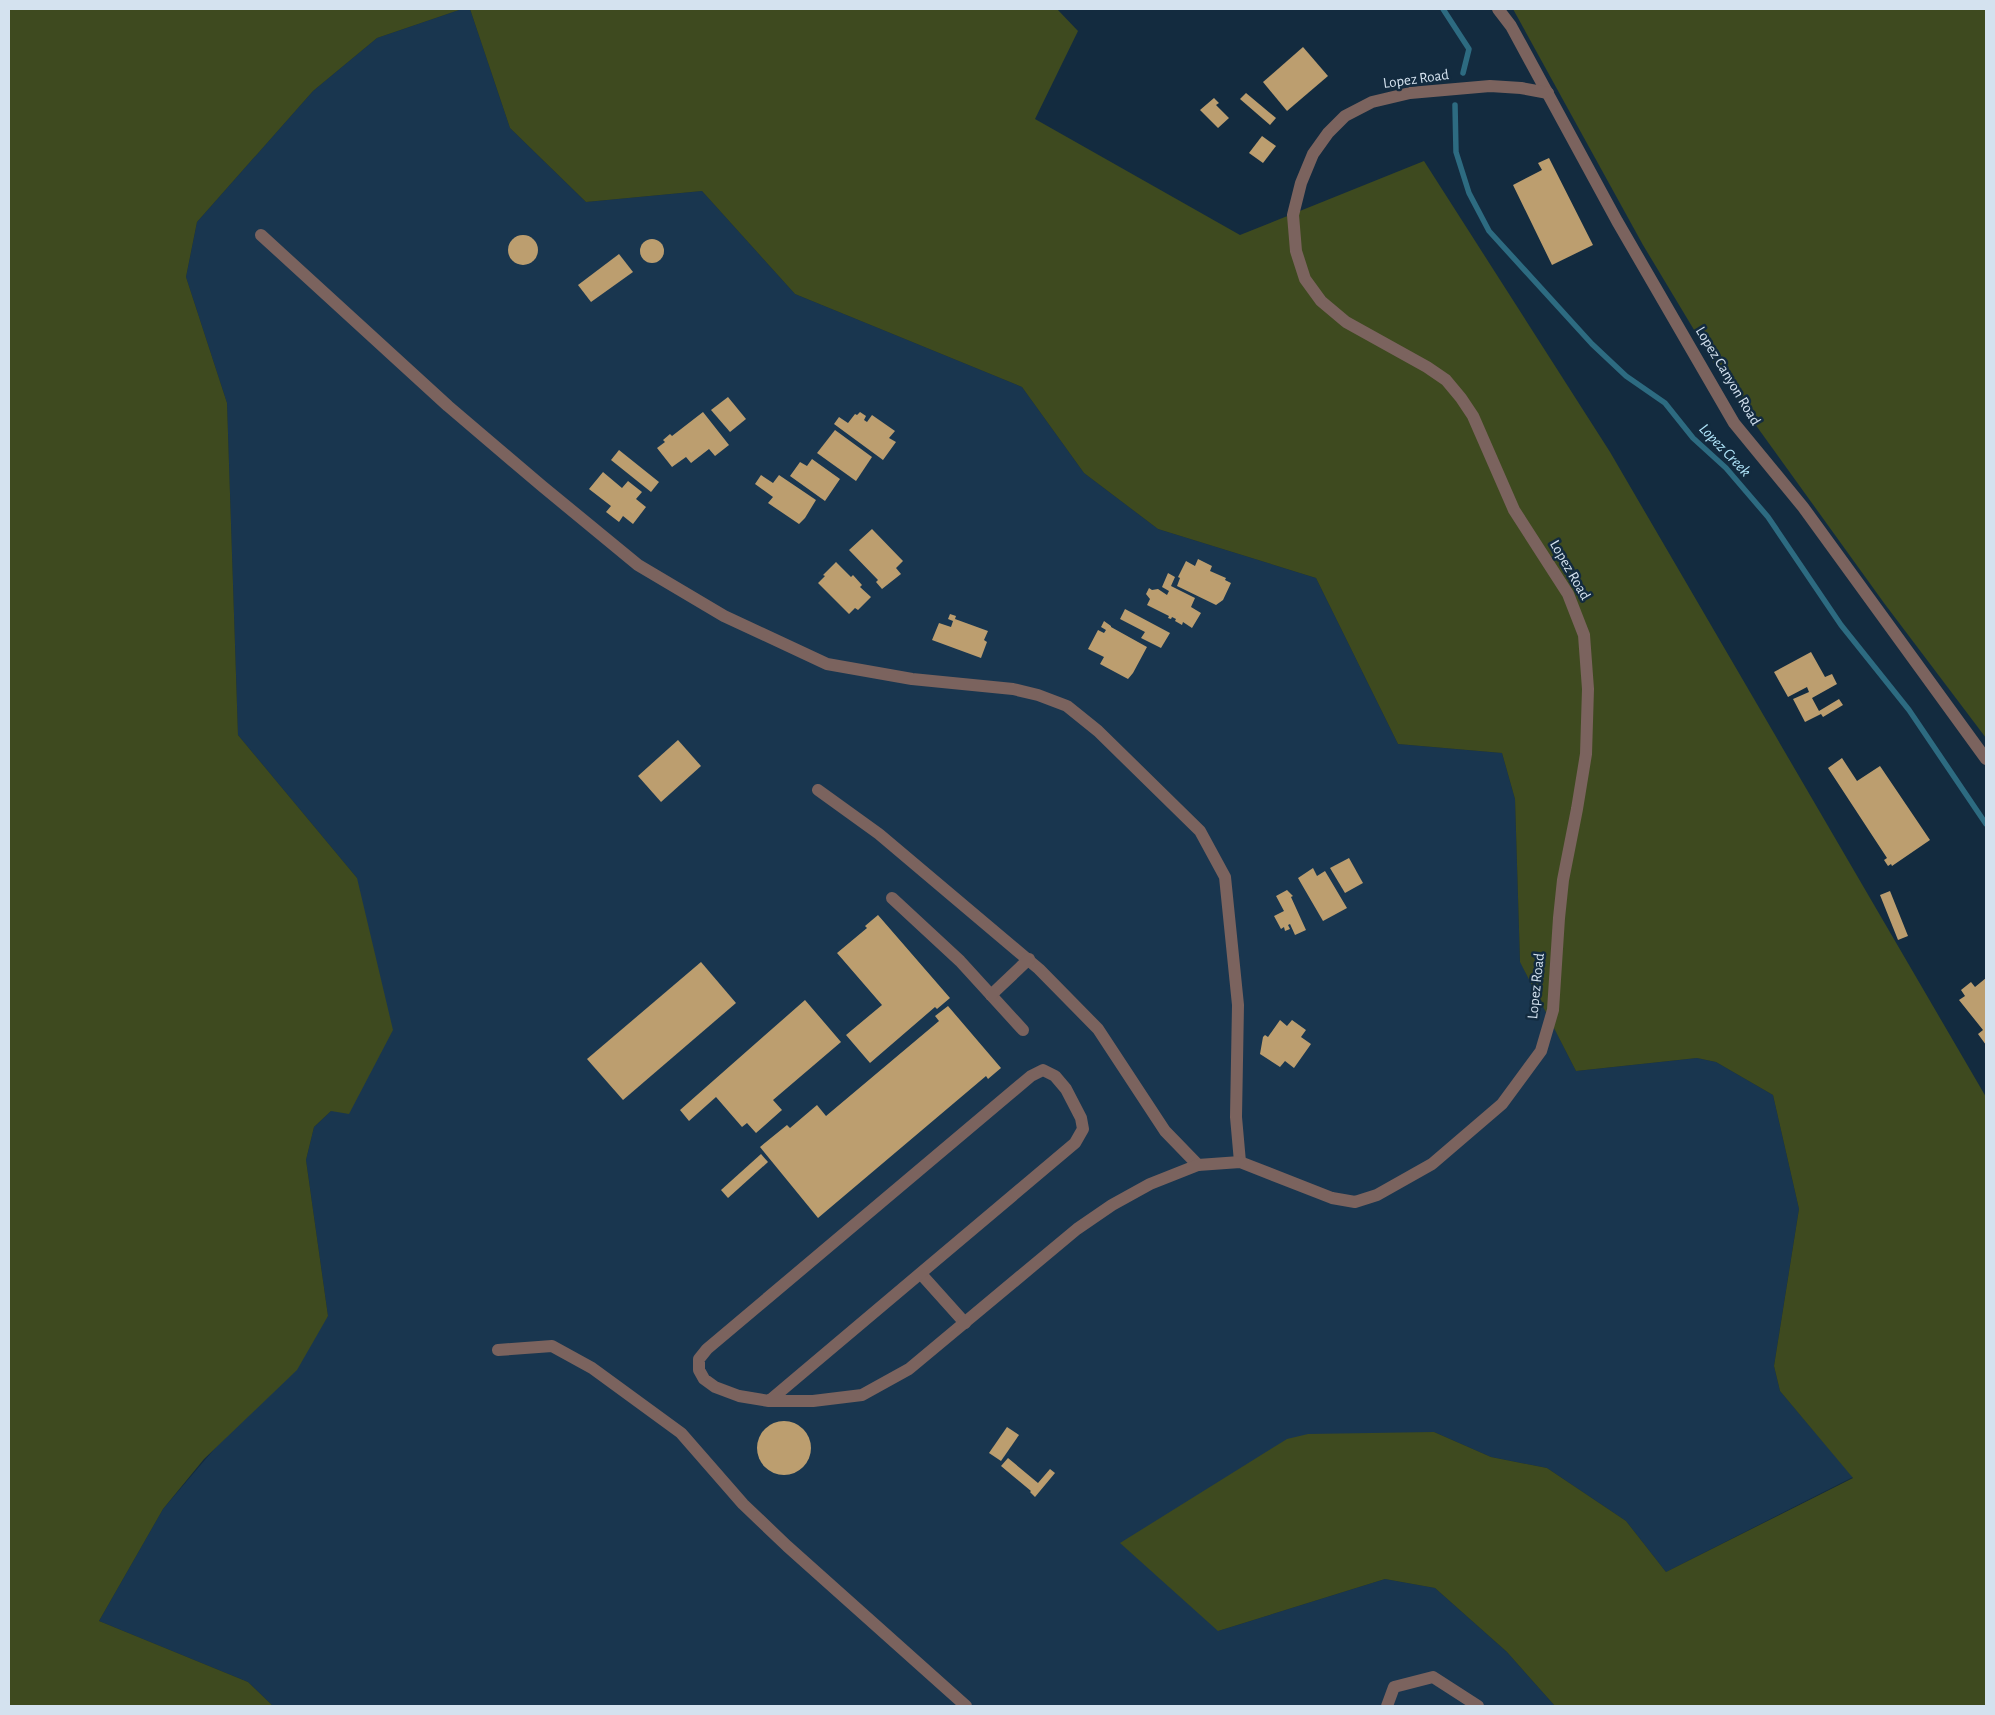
<svg xmlns="http://www.w3.org/2000/svg" width="1995" height="1715" font-family="'Alegreya Sans',sans-serif">
<style>
.built{fill:#19364f}
.green{fill:#3e4a1f}
.lines{fill:none;stroke-linecap:round;stroke-linejoin:round}
.stream{stroke:#2d6b81;stroke-width:5.5}
.building{fill:#bc9e6f}
.minor{stroke:#7b635e;stroke-width:12}
.labels{text-anchor:middle;dominant-baseline:central;stroke-width:5;stroke-linejoin:round;paint-order:stroke}
.street-label{font-size:15px;fill:#d4e2ef;stroke:#132b3f}
.water-label{font-size:16px;font-style:italic;fill:#b0e5fa;stroke:#132b3f}
</style>
<rect width="100%" height="100%" fill="#132b3f"/>
<polygon class="built" points="462,9 470,9 510,128 586,202 702,191 795,294 1022,387 1084,473 1158,529 1316,578 1398,744 1502,753 1515,799 1520,961 1576,1071 1697,1058 1716,1062 1773,1095 1799,1209 1774,1366 1780,1391 1853,1477 1666,1572 1626,1521 1547,1468 1491,1457 1434,1432 1218,1631 1385,1579 1435,1588 1507,1652 1555,1706 273,1706 248,1682 99,1621 163,1509 328,1316 306,1160 314,1127 331,1111 357,878 238,735 227,403 186,277 197,222 313,91 377,38"/>
<g class="green">
<polygon points="9,9 462,9 377,38 313,91 197,222 186,277 227,403 238,735 357,878 393,1030 349,1114 331,1111 314,1127 306,1160 328,1316 297,1370 204,1459 163,1509 99,1621 248,1682 273,1706 9,1706"/>
<polygon points="470,9 1057,9 1078,31 1035,119 1240,235 1424,161 1610,452 1986,1097 1986,1706 1555,1706 1507,1652 1435,1588 1385,1579 1218,1631 1120,1543 1287,1439 1308,1434 1434,1432 1491,1457 1547,1468 1626,1521 1666,1572 1853,1478 1780,1391 1774,1366 1799,1209 1773,1095 1716,1062 1697,1058 1576,1071 1520,962 1515,799 1502,753 1398,744 1316,578 1158,529 1084,473 1022,387 795,294 702,191 586,202 510,128"/>
<polygon points="1513,9 1986,9 1986,738 1884,603 1729,388 1643,245"/>
</g>
<g class="lines">
<g class="stream">
<polyline points="1443,9 1469,49 1463,73"/>
<polyline points="1455,105 1456,152 1469,193 1489,231 1592,344 1626,376 1665,403 1693,438 1726,468 1768,517 1841,625 1909,710 1986,824"/>
</g>
</g>
<g class="building">
<polygon points="1303,47 1328,76 1287,111 1263,82"/>
<polygon points="1246,93 1276,118 1270,125 1240,99"/>
<polygon points="1214,98 1219,103 1216,105 1229,118 1218,128 1200,110"/>
<polygon points="1262,136 1276,146 1263,163 1249,153"/>
<polygon points="1549,158 1593,245 1552,265 1513,185 1542,170 1538,163"/>
<circle cx="523" cy="250" r="15"/>
<circle cx="652" cy="251" r="12"/>
<polygon points="619,254 633,272 591,302 578,285"/>
<polygon points="728,397 746,419 730,432 711,410"/>
<polygon points="703,412 729,445 715,456 709,449 691,463 686,457 672,467 657,448 665,442 663,440 670,434 672,436"/>
<polygon points="860,412 866,416 864,420 867,422 872,415 895,431 889,438 896,442 883,460 834,424 839,417 848,423 855,414 857,415"/>
<polygon points="835,430 872,457 856,481 817,453"/>
<polygon points="619,450 659,482 651,492 611,460"/>
<polygon points="812,459 840,479 825,501 790,476 800,462 807,466"/>
<polygon points="603,472 622,488 628,481 642,492 636,499 646,507 633,524 623,516 619,522 606,512 611,506 589,489"/>
<polygon points="761,475 773,483 779,475 816,500 805,518 799,524 768,503 773,497 755,484"/>
<polygon points="872,529 903,561 896,568 901,574 882,589 876,582 878,580 849,550"/>
<polygon points="1198,559 1212,566 1210,571 1226,578 1225,580 1231,583 1223,600 1216,605 1177,586 1180,578 1178,577 1186,561 1195,566"/>
<polygon points="836,562 851,577 853,575 862,585 860,587 871,597 858,610 855,608 849,614 818,583 825,576 823,575"/>
<polygon points="1168,573 1175,577 1171,586 1195,598 1191,607 1201,613 1192,628 1183,622 1182,625 1175,621 1176,619 1172,617 1171,619 1168,618 1169,616 1147,605 1150,599 1146,594 1149,588 1152,590 1158,589 1167,595 1169,591 1162,587"/>
<polygon points="1125,609 1170,633 1161,648 1141,638 1145,632 1120,619"/>
<polygon points="950,614 956,616 955,619 988,631 984,640 987,642 981,658 932,640 939,623 951,627 953,621 948,619"/>
<polygon points="1104,621 1111,626 1111,627 1147,647 1133,673 1128,679 1100,664 1104,657 1088,649 1098,630 1104,633 1106,630 1101,627"/>
<polygon points="1811,652 1825,677 1832,674 1837,684 1812,698 1819,711 1839,699 1843,705 1823,717 1821,714 1805,722 1793,699 1809,692 1807,687 1788,697 1774,672"/>
<polygon points="678,740 701,766 661,802 638,776"/>
<polygon points="1842,758 1857,781 1880,766 1930,840 1892,866 1891,864 1888,866 1884,860 1887,858 1828,768"/>
<polygon points="1349,858 1363,883 1345,893 1330,868"/>
<polygon points="1313,868 1317,876 1325,871 1347,908 1323,921 1298,878"/>
<polygon points="1287,890 1293,896 1291,897 1306,930 1295,935 1290,924 1288,925 1290,929 1285,931 1284,927 1281,929 1274,916 1284,911 1276,896"/>
<polygon points="1890,891 1908,936 1898,940 1880,895"/>
<polygon points="878,915 950,998 937,1009 935,1007 870,1063 846,1035 882,1005 837,953 867,928 865,926"/>
<polygon points="701,962 736,1003 623,1100 587,1059"/>
<polygon points="1986,978 1986,1045 1978,1034 1983,1030 1959,1000 1965,996 1961,990 1971,982 1975,987"/>
<polygon points="805,1000 841,1042 773,1100 782,1110 756,1133 747,1123 742,1127 716,1097 689,1121 680,1110"/>
<polygon points="948,1006 1001,1068 988,1079 986,1076 818,1218 760,1147 787,1125 790,1128 817,1105 826,1116 939,1021 935,1016"/>
<polygon points="1280,1020 1287,1026 1292,1020 1306,1030 1301,1037 1311,1044 1294,1068 1285,1061 1280,1067 1260,1054 1263,1037 1265,1035 1268,1037"/>
<polygon points="761,1154 768,1162 728,1198 721,1190"/>
<circle cx="784" cy="1448" r="27"/>
<polygon points="1007,1427 1019,1435 1001,1461 989,1453"/>
<polygon points="1008,1458 1038,1483 1050,1469 1055,1473 1035,1497 1030,1492 1031,1491 1001,1466"/>
</g>
<g class="lines">
<g class="minor">
<polyline points="1498,9 1511,26 1617,221 1734,423 1803,507 1986,759"/>
<polyline points="261,235 448,406 542,486 638,565 724,616 827,664 912,679 1013,689 1038,695 1067,706 1098,731 1200,831 1225,877 1238,1005 1236,1117 1240,1162"/>
<polyline points="818,790 879,834 1039,969 1098,1029 1165,1131 1198,1165"/>
<polyline points="892,898 960,961 1023,1030"/>
<polyline points="991,995 1029,959"/>
<polyline points="921,1274 965,1323"/>
<polyline points="498,1350 552,1346 592,1368 681,1433 743,1504 787,1546 966,1706"/>
<polyline points="769,1401 1075,1143 1083,1129 1081,1118 1066,1089 1055,1076 1043,1070 1031,1076 707,1349 699,1359 699,1370 704,1379 715,1387 739,1396 769,1401 813,1401 862,1395 909,1369 1077,1229 1112,1205 1150,1184 1198,1165 1240,1162 1332,1198 1355,1202 1377,1195 1432,1164 1502,1104 1541,1051 1553,1010 1559,918 1563,880 1577,809 1586,754 1588,689 1584,635 1568,594 1514,510 1473,416 1461,398 1446,380 1427,367 1346,322 1321,301 1305,279 1296,251 1293,215 1301,183 1313,154 1328,133 1345,116 1372,102 1410,93 1490,86 1521,88 1548,93"/>
<polyline points="1387,1706 1394,1687 1433,1677 1478,1706"/>
</g>
</g>
<g class="labels">
<g class="street-label">
<text transform="translate(1416 79) rotate(-8)">Lopez Road</text>
<text transform="translate(1728 376) rotate(59)">Lopez Canyon Road</text>
<text transform="translate(1570 570) rotate(60)">Lopez Road</text>
<text transform="translate(1536 986) rotate(-84)">Lopez Road</text>
</g>
<g class="water-label">
<text transform="translate(1725 450) rotate(46)">Lopez Creek</text>
</g>
</g>
<rect width="1995" height="1715" fill="none" stroke="#d4e2ef" stroke-width="20"/>
</svg>
